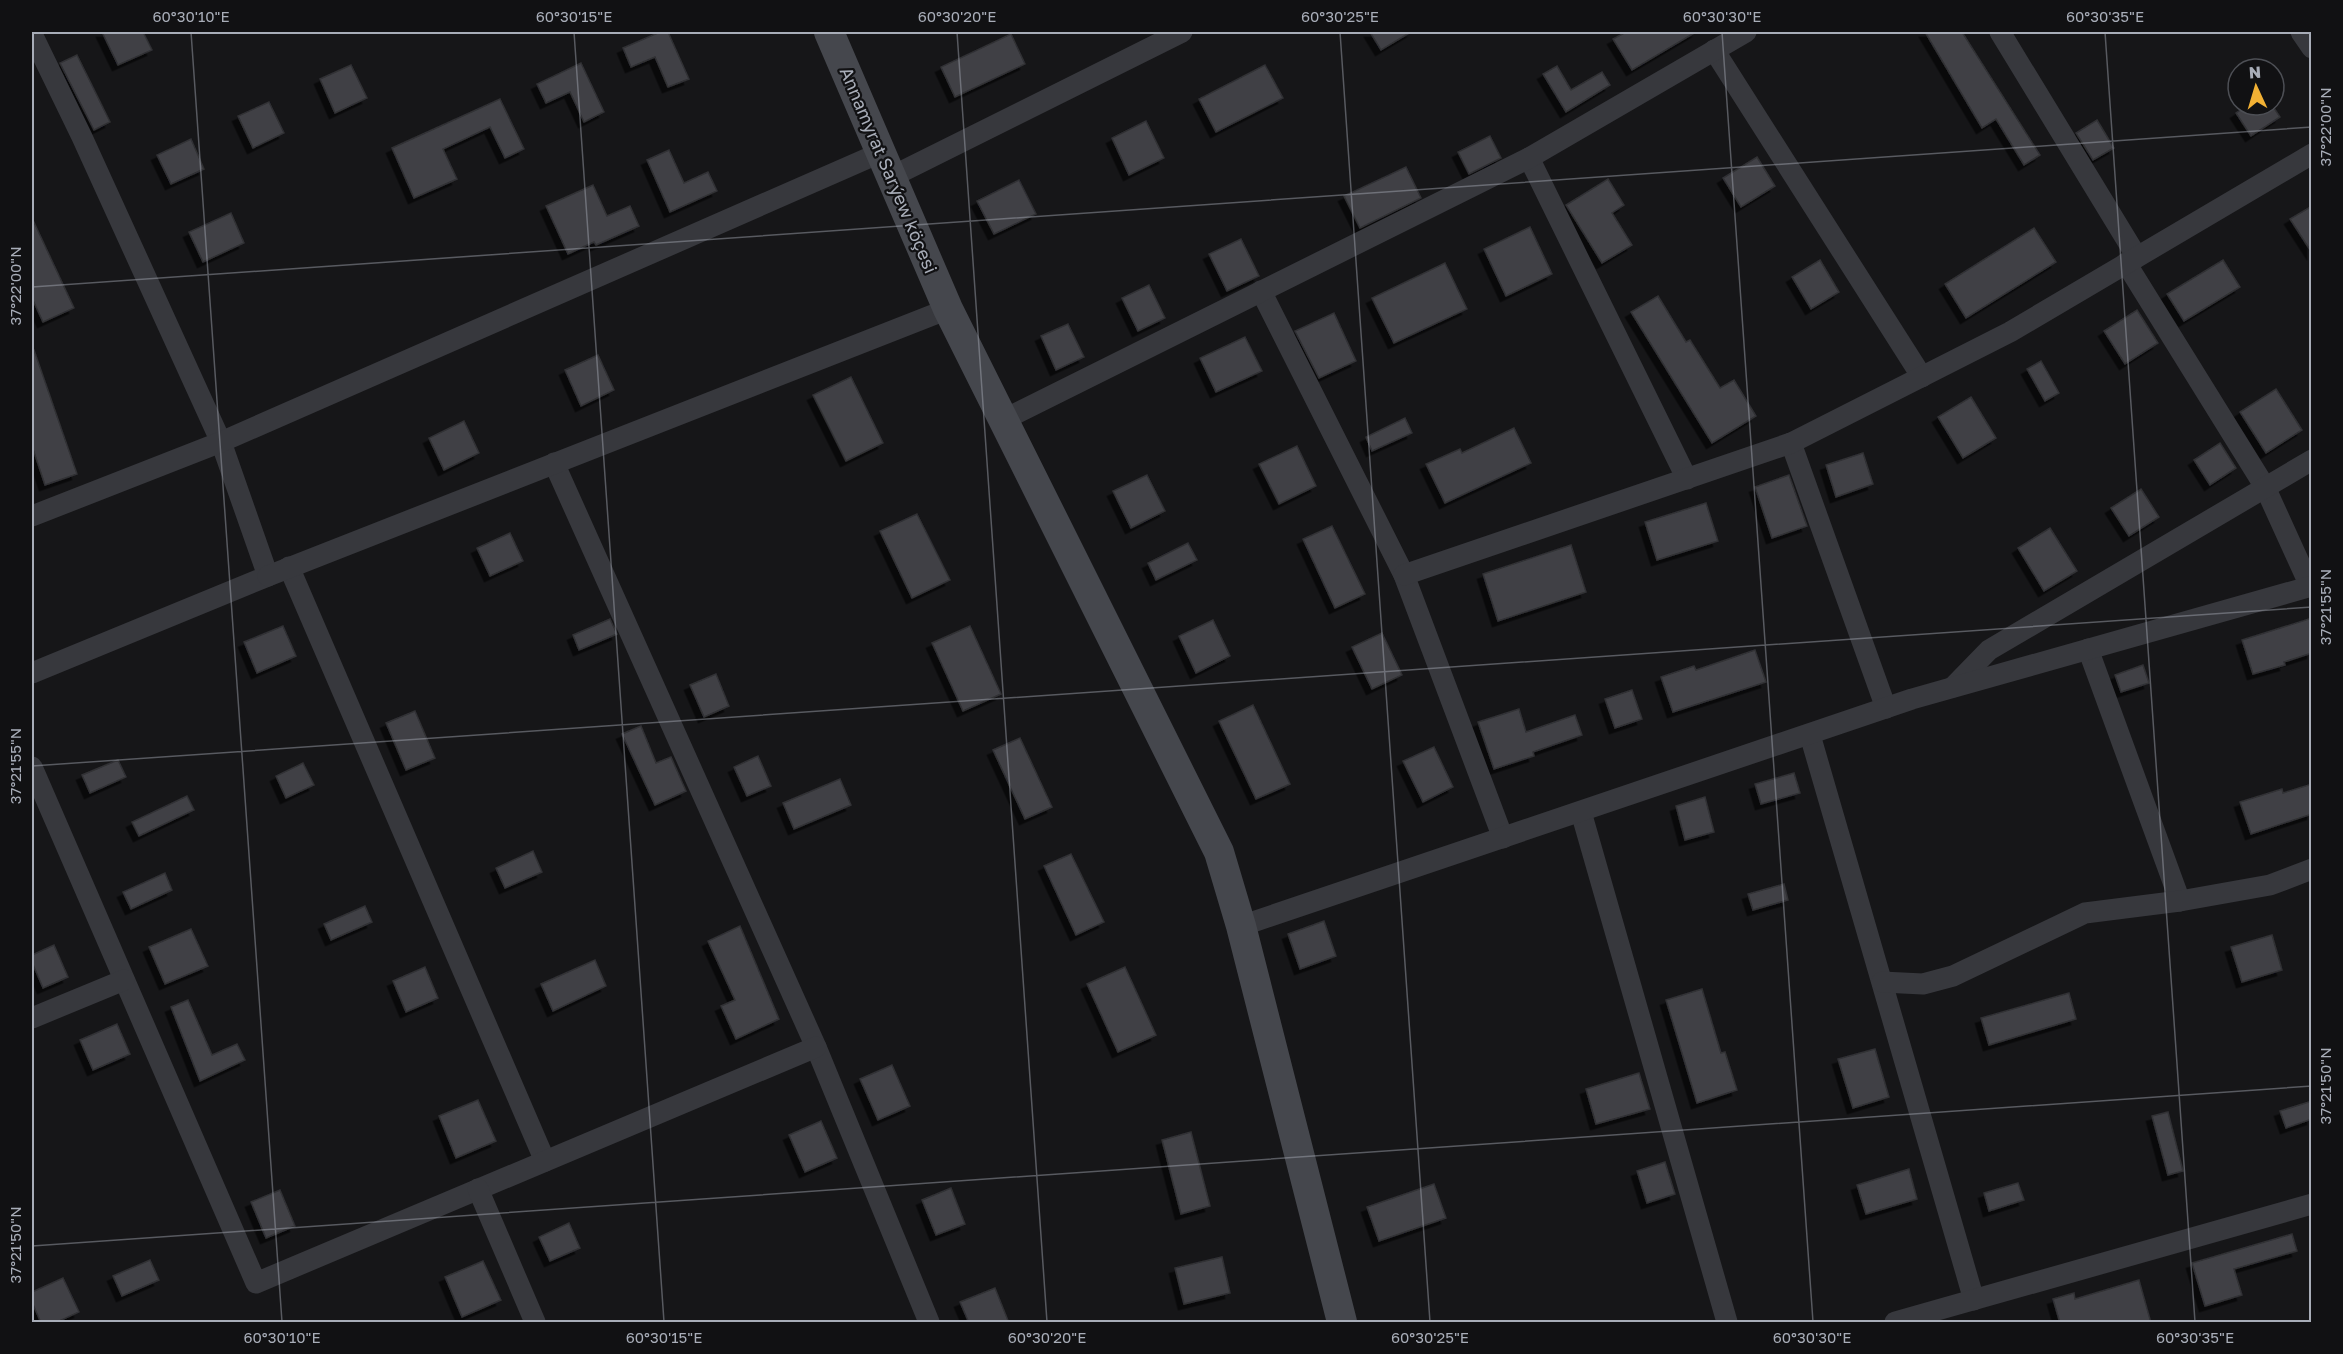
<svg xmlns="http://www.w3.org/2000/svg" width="2343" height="1354" font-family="'Golos Text',sans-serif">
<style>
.building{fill:#404145;stroke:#303034;stroke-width:1.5;filter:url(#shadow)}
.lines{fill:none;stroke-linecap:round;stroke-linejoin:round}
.street{stroke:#37383d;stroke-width:21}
.secondary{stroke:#45474d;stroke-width:30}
.ticks{fill:none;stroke:#a8adb8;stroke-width:1.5;stroke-opacity:0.45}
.labels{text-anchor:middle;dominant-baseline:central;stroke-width:4.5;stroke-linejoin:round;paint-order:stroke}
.street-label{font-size:18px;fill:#a8adb8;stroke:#111113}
.neatline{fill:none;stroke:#a8adb8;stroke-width:2}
.ticks-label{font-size:15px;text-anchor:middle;fill:#a8adb8}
</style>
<defs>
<filter id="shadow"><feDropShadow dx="-5.5" dy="5.5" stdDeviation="0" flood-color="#0009"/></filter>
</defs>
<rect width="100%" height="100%" fill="#161618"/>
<g class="building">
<polygon points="102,32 143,32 152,50 118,65"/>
<polygon points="660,32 668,32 689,79 668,87 655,57 631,67 623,48"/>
<polygon points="1370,32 1411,32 1381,50"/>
<polygon points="1626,32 1696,32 1632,70 1613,39"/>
<polygon points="1925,32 1962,32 2040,155 2024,165 1996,119 1982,128"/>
<polygon points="1011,34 1025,64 955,97 941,67"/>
<polygon points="77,55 110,122 94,130 60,63"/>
<polygon points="581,63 604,112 584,122 570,92 546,103 537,84"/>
<polygon points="351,65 367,98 335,113 320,79"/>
<polygon points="1265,65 1283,98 1216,132 1199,99"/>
<polygon points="1557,66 1571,90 1602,72 1610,85 1566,112 1543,74"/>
<polygon points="500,99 524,149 505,158 490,127 443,149 457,179 414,198 392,148"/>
<polygon points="269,102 284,133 253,148 238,116"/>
<polygon points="2248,105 2272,105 2280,117 2251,136 2236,113"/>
<polygon points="2097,120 2114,148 2093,160 2076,133"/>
<polygon points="1146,121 1164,158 1129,175 1112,138"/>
<polygon points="1490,136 1501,158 1469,174 1458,152"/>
<polygon points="191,139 204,169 171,184 157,155"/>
<polygon points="669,150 684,183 708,172 717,191 670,212 647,160"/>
<polygon points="1757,157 1775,186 1741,207 1723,178"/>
<polygon points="1406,167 1421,198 1360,228 1344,196"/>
<polygon points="1608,179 1624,205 1612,213 1632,245 1602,263 1566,205"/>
<polygon points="1019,180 1036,214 994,234 977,201"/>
<polygon points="593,185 607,216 630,206 639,226 596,245 594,242 568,254 546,206"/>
<polygon points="2312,206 2312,253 2290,219"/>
<polygon points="231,213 244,243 203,262 189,232"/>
<polygon points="32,218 74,308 43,322 32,298"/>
<polygon points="1530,227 1552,274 1506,296 1484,249"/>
<polygon points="2034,228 2056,262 1966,318 1945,284"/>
<polygon points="1241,239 1259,276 1227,291 1209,254"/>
<polygon points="1820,260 1839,292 1811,309 1792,277"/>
<polygon points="2223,260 2240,287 2184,321 2167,294"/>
<polygon points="1445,263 1467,309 1394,343 1372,298"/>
<polygon points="1149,285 1165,318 1138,331 1122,298"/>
<polygon points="1658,296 1686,342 1690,340 1720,388 1734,380 1756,416 1712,443 1631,312"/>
<polygon points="2137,310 2158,343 2125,364 2104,331"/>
<polygon points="1334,313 1356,361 1319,378 1295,331"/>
<polygon points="1068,324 1084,357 1056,370 1041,336"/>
<polygon points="1245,337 1262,371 1216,392 1200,358"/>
<polygon points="34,350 77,474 45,485 32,446 32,351"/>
<polygon points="598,355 614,390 581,406 565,370"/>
<polygon points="2041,361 2059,393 2045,401 2027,369"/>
<polygon points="851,377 883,443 846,461 813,395"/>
<polygon points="2276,389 2302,430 2266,453 2240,412"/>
<polygon points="1971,397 1996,438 1963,458 1938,417"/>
<polygon points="1405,418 1412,433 1372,451 1366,437"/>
<polygon points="464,421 479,453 444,470 429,438"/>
<polygon points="1514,428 1531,463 1445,503 1426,464 1460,449 1462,453"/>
<polygon points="2220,443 2236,468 2210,485 2194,460"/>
<polygon points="1297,446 1316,486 1279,504 1259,464"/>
<polygon points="1863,453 1873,484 1836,497 1826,465"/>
<polygon points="1147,475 1165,511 1131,528 1113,491"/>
<polygon points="1789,475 1807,526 1772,538 1755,487"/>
<polygon points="2141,489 2159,517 2129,536 2111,508"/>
<polygon points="1706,503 1718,541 1657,560 1645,522"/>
<polygon points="917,514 950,580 912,598 880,531"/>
<polygon points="1332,526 1365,594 1335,608 1303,539"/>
<polygon points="2050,528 2077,571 2044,591 2018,548"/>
<polygon points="510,533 523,561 490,576 477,548"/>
<polygon points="1188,543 1197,560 1156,580 1148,563"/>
<polygon points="1571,545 1586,592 1498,621 1483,574"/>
<polygon points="2312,618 2312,653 2284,662 2285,665 2253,674 2242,640"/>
<polygon points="610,619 617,634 579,650 573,635"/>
<polygon points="1213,620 1230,656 1196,673 1179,636"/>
<polygon points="283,626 296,656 257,673 244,642"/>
<polygon points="970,626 1001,694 963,711 932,643"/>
<polygon points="1382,633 1402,675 1372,689 1352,647"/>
<polygon points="1755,650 1766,682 1673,712 1661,677 1694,666 1696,670"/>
<polygon points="2143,665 2149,683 2121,692 2115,675"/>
<polygon points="716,674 729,706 704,717 690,685"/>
<polygon points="1632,690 1642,719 1615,728 1605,699"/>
<polygon points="1253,705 1290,784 1256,799 1219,721"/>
<polygon points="1519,709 1526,732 1575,715 1582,735 1533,752 1534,756 1494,769 1478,722"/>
<polygon points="415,711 435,758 406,770 386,723"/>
<polygon points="641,726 656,763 671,757 686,791 655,805 622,734"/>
<polygon points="1020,738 1052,807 1025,819 993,750"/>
<polygon points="1434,747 1453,787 1423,802 1403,761"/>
<polygon points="758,756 771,786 747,796 734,767"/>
<polygon points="118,760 126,777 90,793 82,775"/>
<polygon points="303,763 314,785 286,798 276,776"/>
<polygon points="1794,773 1800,793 1761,804 1755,784"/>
<polygon points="840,779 851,805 794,829 783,803"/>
<polygon points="2312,784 2312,814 2251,834 2240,802 2282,789 2283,793"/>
<polygon points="187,796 194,810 139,836 132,822"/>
<polygon points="1705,797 1714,832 1685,840 1676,806"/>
<polygon points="533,851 542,872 505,888 496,868"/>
<polygon points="1071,854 1104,922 1076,935 1044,866"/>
<polygon points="165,873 172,890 131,909 123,892"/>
<polygon points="1784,884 1788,900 1753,910 1748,894"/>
<polygon points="365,906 372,922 331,940 324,924"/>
<polygon points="1324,921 1336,956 1300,969 1288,934"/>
<polygon points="740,926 779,1019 736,1039 721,1006 735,1000 708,941"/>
<polygon points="191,929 208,966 165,984 149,947"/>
<polygon points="2272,935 2282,970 2242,982 2231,947"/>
<polygon points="54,945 68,977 43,988 32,962 32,955"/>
<polygon points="595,960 606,986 553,1011 541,984"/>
<polygon points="425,967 438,998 406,1012 393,981"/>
<polygon points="1125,967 1156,1035 1118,1052 1087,984"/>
<polygon points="1702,989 1721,1053 1725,1052 1737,1090 1697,1103 1666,1000"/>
<polygon points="2069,993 2076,1019 1989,1045 1981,1018"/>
<polygon points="188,1000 212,1055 237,1044 245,1060 200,1081 171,1007"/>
<polygon points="117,1024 130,1054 93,1070 80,1040"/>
<polygon points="1875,1049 1889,1097 1853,1108 1838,1059"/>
<polygon points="892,1065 910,1106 878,1120 860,1079"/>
<polygon points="1639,1073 1650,1109 1596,1124 1586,1089"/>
<polygon points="478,1100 496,1141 456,1158 439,1116"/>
<polygon points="2312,1101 2312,1119 2286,1128 2280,1111"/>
<polygon points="2168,1112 2183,1171 2168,1175 2152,1116"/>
<polygon points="821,1121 837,1158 805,1172 789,1135"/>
<polygon points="1191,1132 1210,1206 1181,1214 1162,1140"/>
<polygon points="1665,1162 1675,1194 1647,1203 1637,1171"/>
<polygon points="1909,1169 1917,1199 1866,1214 1857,1185"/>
<polygon points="2018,1183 2024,1200 1989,1211 1984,1193"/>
<polygon points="1434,1184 1446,1218 1379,1241 1367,1207"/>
<polygon points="951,1188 965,1224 936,1235 922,1200"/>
<polygon points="280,1190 295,1226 266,1238 251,1202"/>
<polygon points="569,1223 580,1248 550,1261 539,1237"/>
<polygon points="2292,1234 2297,1251 2234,1269 2242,1295 2205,1306 2192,1263"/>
<polygon points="1222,1257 1230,1293 1184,1304 1175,1268"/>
<polygon points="150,1260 159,1280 122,1296 113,1276"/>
<polygon points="483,1261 501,1300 462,1317 445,1277"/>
<polygon points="63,1278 79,1312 55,1323 41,1323 32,1302 32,1292"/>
<polygon points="2139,1280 2151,1323 2060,1323 2053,1299 2074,1293 2075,1299"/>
<polygon points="995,1288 1009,1323 969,1323 960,1302"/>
</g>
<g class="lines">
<g class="street">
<polyline points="2000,32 2137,257"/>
<polyline points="2301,32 2312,48"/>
<polyline points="32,34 82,137 221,442 268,576 32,673"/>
<polyline points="1714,50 1922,377"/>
<polyline points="1529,158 1687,479"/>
<polyline points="893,176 1182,32"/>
<polyline points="2126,263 2265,487 2310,586"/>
<polyline points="1261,291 1404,575 1503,838"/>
<polyline points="1003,420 1529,158 1746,32"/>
<polyline points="1791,443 1886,708"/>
<polyline points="554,463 816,1047 929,1322"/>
<polyline points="32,516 221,442 882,152"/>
<polyline points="289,567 545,1161"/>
<polyline points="1404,575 1791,443 2010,332 2312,154"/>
<polyline points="268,576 948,309"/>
<polyline points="2088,649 2180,901"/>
<polyline points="1953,687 1989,650 2312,460"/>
<polyline points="1810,735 1974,1300"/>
<polyline points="32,767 256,1283 816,1047"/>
<polyline points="1581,812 1727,1322"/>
<polyline points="1241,926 1912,699 2312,586"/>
<polyline points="1882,982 1923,984 1953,976 2085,913 2180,901 2270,885 2312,869"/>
<polyline points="32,1018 124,980"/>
<polyline points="478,1189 535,1322"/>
<polyline points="1895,1322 2312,1204"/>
</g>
<polyline class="secondary" points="829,32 948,309 1219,852 1241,926 1342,1322"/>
</g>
<path class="ticks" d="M191 32 282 1322M574 32 664 1322M957 32 1047 1322M1340 32 1430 1322M1722 32 1813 1322M2105 32 2195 1322M32 287 2312 127M32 766 2312 607M32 1246 2312 1086"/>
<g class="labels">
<g class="street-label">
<text transform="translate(889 170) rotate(67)">Annamyrat Sarýew köçesi</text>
</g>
</g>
<rect width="2343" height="1354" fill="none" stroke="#111113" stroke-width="66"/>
<g transform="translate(2256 87) rotate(356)"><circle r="28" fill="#111113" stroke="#4d4f55" stroke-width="1.5"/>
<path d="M0-4.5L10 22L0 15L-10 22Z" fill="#f2b134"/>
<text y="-9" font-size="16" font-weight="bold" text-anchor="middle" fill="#a8adb8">N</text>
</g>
<rect x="33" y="33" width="2277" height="1288" class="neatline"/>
<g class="ticks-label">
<text x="191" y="22">60°30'10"E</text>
<text x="574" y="22">60°30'15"E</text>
<text x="957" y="22">60°30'20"E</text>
<text x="1340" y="22">60°30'25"E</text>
<text x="1722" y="22">60°30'30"E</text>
<text x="2105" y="22">60°30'35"E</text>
<text transform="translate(2326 127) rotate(-90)" y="5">37°22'00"N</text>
<text transform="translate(16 286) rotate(-90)" y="5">37°22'00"N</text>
<text transform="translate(2326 607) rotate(-90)" y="5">37°21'55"N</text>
<text transform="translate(16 766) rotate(-90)" y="5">37°21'55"N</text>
<text transform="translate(2326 1086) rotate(-90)" y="5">37°21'50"N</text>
<text transform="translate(16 1245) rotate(-90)" y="5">37°21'50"N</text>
<text x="282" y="1343">60°30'10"E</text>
<text x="664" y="1343">60°30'15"E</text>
<text x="1047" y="1343">60°30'20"E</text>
<text x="1430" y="1343">60°30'25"E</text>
<text x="1812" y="1343">60°30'30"E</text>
<text x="2195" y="1343">60°30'35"E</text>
</g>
</svg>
